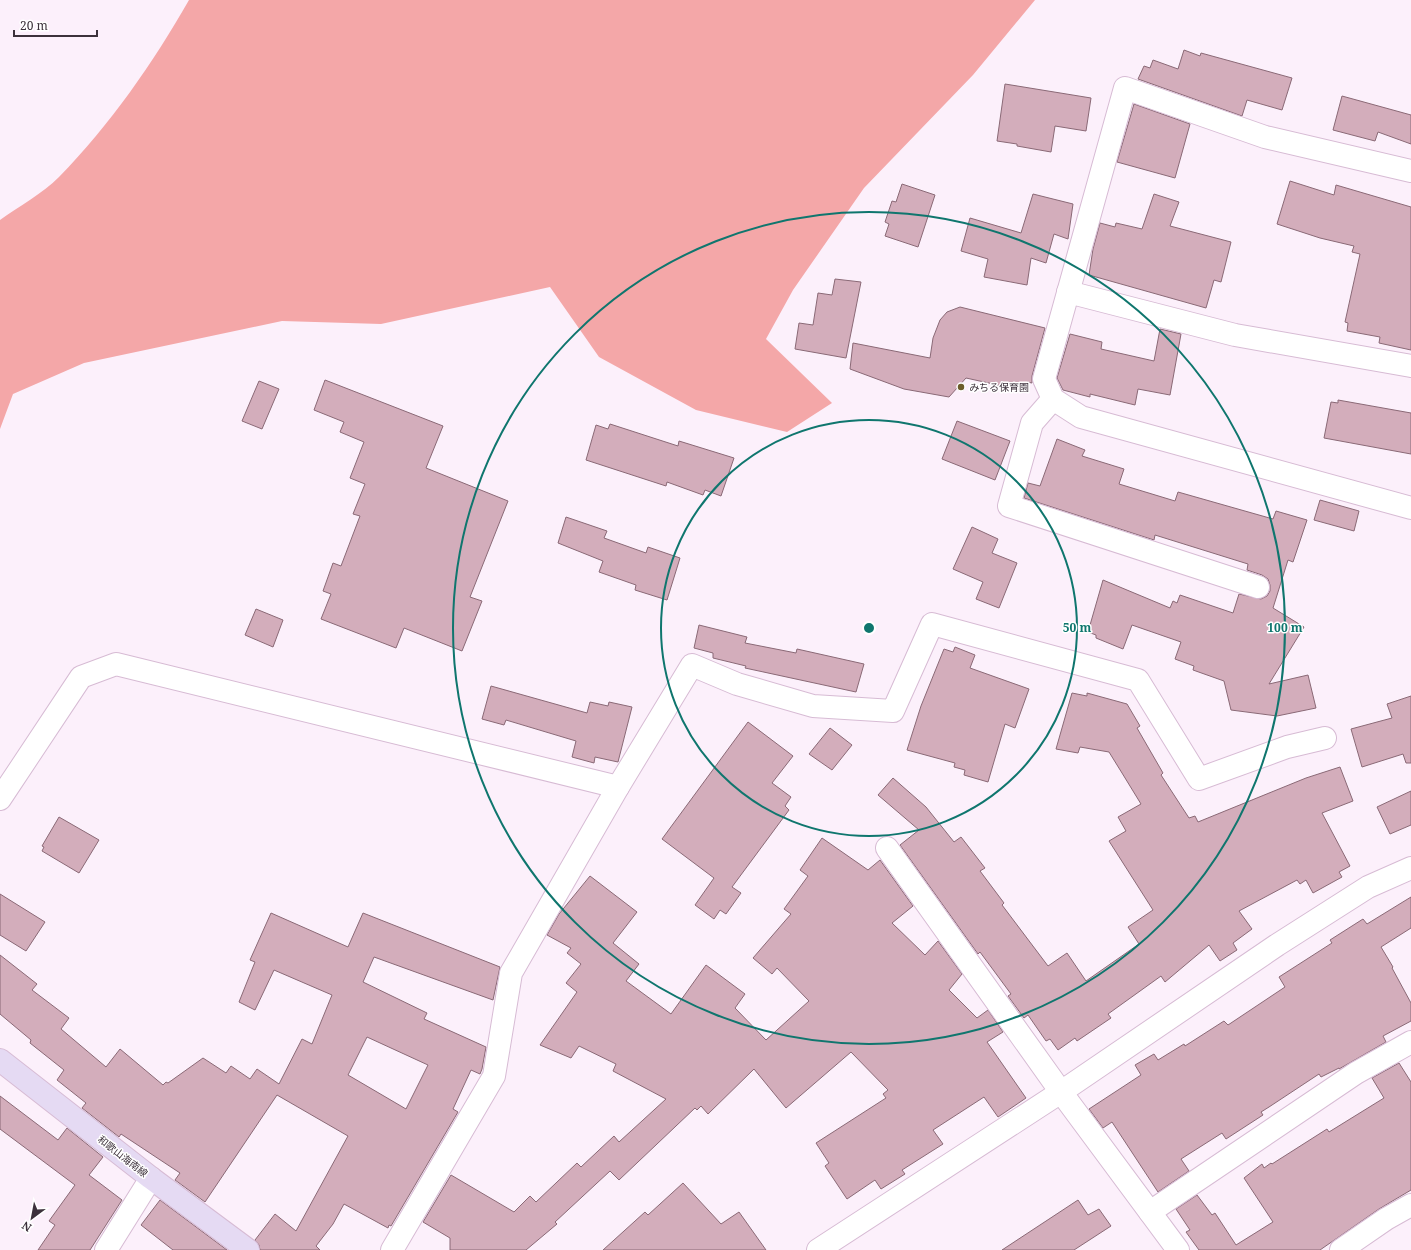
<svg xmlns="http://www.w3.org/2000/svg" width="1411" height="1250" viewBox="0 0 1411 1250" font-family="'Noto Serif','Noto Sans JP',serif">
<style>
.forest{fill:#f4a7a8}
.building{fill:#d3adbb;stroke:#8a6976;fill-rule:evenodd}
.lines{fill:none;stroke-linecap:round;stroke-linejoin:round}
.minor-casing{stroke:#d7bbd4;stroke-width:24}
.tertiary-casing{stroke:#d7bbd4;stroke-width:24}
.secondary-casing{stroke:#d7bbd4;stroke-width:24}
.minor{stroke:#fff;stroke-width:22}
.tertiary{stroke:#fff;stroke-width:22}
.secondary{stroke:#e5daf3;stroke-width:22}
.ring{fill:none;stroke:#0f766e;stroke-width:2}
.poi-dot{fill:#6c5c29;stroke:#fff;stroke-width:1.5}
.labels{text-anchor:middle;stroke-width:3;stroke-linejoin:round;paint-order:stroke}
.poi-label{font-size:10px;fill:#3c313b;stroke:#fff;text-anchor:start}
.street-label{font-size:10px;fill:#3c313b;stroke:#fff}
.centre{fill:#0f766e;stroke:#fff;stroke-width:2}
.ring-label{font-size:12px;text-anchor:middle;font-weight:bold;fill:#0f766e;stroke:#fff;stroke-width:3;stroke-linejoin:round;paint-order:stroke}
</style>
<rect width="100%" height="100%" fill="#fcf0fb"/>
<path class="forest" d="M 189,0 L 1035,0 L 973,75 L 864,188 L 793,290 L 766,339 L 832,403 L 787,432 L 696,410 L 599,357 L 550,287 L 381,324 L 282,321 L 84,363 L 13,394 L 0,429 L 0,220 C 18,207 43,193 59,177 C 110,125 153,63 189,0 Z"/>
<g class="building">
<path d="M 1184,50 L 1200,56 L 1201,53 L 1292,78 L 1282,110 L 1247,100 L 1242,116 L 1138,79 L 1144,66 L 1150,68 L 1153,60 L 1178,69 Z"/>
<path d="M 1005,84 L 1091,98 L 1086,131 L 1055,126 L 1051,152 L 1017,146 L 1017,144 L 997,141 Z"/>
<path d="M 1342,96 L 1411,115 L 1411,144 L 1378,132 L 1375,141 L 1333,130 Z"/>
<path d="M 1134,104 L 1190,124 L 1175,178 L 1117,162 Z"/>
<path d="M 1290,181 L 1334,195 L 1336,185 L 1411,207 L 1411,350 L 1379,343 L 1380,337 L 1347,331 L 1348,323 L 1345,322 L 1360,254 L 1352,252 L 1354,246 L 1320,238 L 1277,224 Z"/>
<path d="M 902,184 L 935,195 L 918,247 L 885,236 L 889,224 L 885,222 L 892,201 L 896,202 Z"/>
<path d="M 1033,194 L 1073,204 L 1068,239 L 1054,234 L 1046,263 L 1031,258 L 1027,285 L 984,277 L 988,259 L 961,251 L 970,218 L 1021,233 Z"/>
<path d="M 1154,194 L 1179,202 L 1170,226 L 1231,242 L 1221,282 L 1214,280 L 1206,308 L 1089,275 L 1093,249 L 1100,223 L 1115,227 L 1116,223 L 1142,229 Z"/>
<path d="M 835,279 L 861,282 L 846,358 L 795,349 L 799,323 L 813,325 L 818,293 L 832,295 Z"/>
<path d="M 960,307 L 1045,328 L 1032,376 L 1032,383 L 1027,382 L 1025,391 L 966,378 L 949,397 L 904,389 L 850,369 L 853,343 L 930,358 L 933,338 L 940,320 L 947,312 Z"/>
<path d="M 1160,329 L 1181,334 L 1170,395 L 1138,389 L 1135,405 L 1090,394 L 1090,397 L 1063,390 L 1057,378 L 1070,334 L 1102,342 L 1101,349 L 1154,361 Z"/>
<path d="M 325,380 L 443,426 L 426,468 L 508,501 L 470,597 L 482,601 L 462,651 L 404,628 L 396,648 L 321,619 L 331,594 L 323,591 L 333,563 L 341,566 L 360,516 L 353,514 L 365,484 L 350,478 L 364,442 L 340,432 L 344,422 L 314,410 Z"/>
<path d="M 259,381 L 279,389 L 262,429 L 242,421 Z"/>
<path d="M 1338,400 L 1411,413 L 1411,454 L 1324,438 L 1331,402 L 1338,403 Z"/>
<path d="M 957,421 L 1010,441 L 995,480 L 942,459 Z"/>
<path d="M 610,424 L 678,446 L 679,441 L 734,458 L 721,496 L 705,490 L 703,495 L 667,482 L 666,486 L 586,460 L 596,425 L 608,429 Z"/>
<path d="M 1057,439 L 1085,450 L 1082,456 L 1124,469 L 1119,484 L 1175,501 L 1178,492 L 1273,519 L 1276,511 L 1307,520 L 1293,562 L 1288,560 L 1273,608 L 1304,627 L 1269,684 L 1308,675 L 1316,708 L 1277,716 L 1231,710 L 1224,681 L 1193,670 L 1194,666 L 1175,659 L 1181,642 L 1132,625 L 1123,649 L 1096,638 L 1096,635 L 1088,632 L 1103,580 L 1170,608 L 1173,601 L 1177,603 L 1180,595 L 1233,613 L 1239,594 L 1261,599 L 1267,596 L 1270,591 L 1270,585 L 1268,579 L 1262,575 L 1247,570 L 1248,564 L 1155,535 L 1154,540 L 1024,498 L 1028,483 L 1040,486 Z"/>
<path d="M 1320,500 L 1359,511 L 1354,531 L 1314,520 Z"/>
<path d="M 566,517 L 607,531 L 604,538 L 646,553 L 648,547 L 680,558 L 667,600 L 635,590 L 636,585 L 599,572 L 603,561 L 558,543 Z"/>
<path d="M 972,527 L 998,539 L 992,553 L 1017,563 L 999,608 L 976,599 L 983,582 L 953,569 Z"/>
<path d="M 256,609 L 283,620 L 273,647 L 245,635 Z"/>
<path d="M 699,625 L 747,637 L 745,643 L 796,653 L 797,649 L 864,664 L 856,692 L 745,668 L 746,666 L 713,658 L 713,653 L 694,648 Z"/>
<path d="M 955,647 L 975,655 L 970,668 L 1029,689 L 1015,728 L 1005,724 L 988,782 L 964,775 L 965,770 L 954,767 L 955,763 L 907,750 L 921,706 L 944,649 L 953,652 Z"/>
<path d="M 491,686 L 587,713 L 590,702 L 608,706 L 609,702 L 632,707 L 618,762 L 595,757 L 594,763 L 572,757 L 576,741 L 506,720 L 504,725 L 482,719 Z"/>
<path d="M 1072,693 L 1087,696 L 1087,693 L 1127,704 L 1140,726 L 1137,728 L 1163,773 L 1161,775 L 1189,818 L 1195,816 L 1198,822 L 1306,778 L 1340,767 L 1353,801 L 1322,813 L 1350,866 L 1339,872 L 1342,877 L 1313,893 L 1306,880 L 1300,884 L 1297,880 L 1239,911 L 1252,929 L 1233,943 L 1237,950 L 1220,961 L 1209,945 L 1165,982 L 1161,976 L 1108,1014 L 1111,1018 L 1077,1041 L 1075,1038 L 1058,1050 L 1050,1039 L 1046,1041 L 1028,1015 L 1024,1018 L 1008,996 L 1011,994 L 980,952 L 978,954 L 900,845 L 919,830 L 878,795 L 893,778 L 926,807 L 954,842 L 961,837 L 985,868 L 980,871 L 1004,903 L 1002,905 L 1048,966 L 1067,953 L 1086,981 L 1139,944 L 1128,927 L 1153,910 L 1109,841 L 1126,831 L 1118,817 L 1141,804 L 1122,773 L 1109,752 L 1080,747 L 1078,753 L 1056,749 Z"/>
<path d="M 1411,696 L 1411,763 L 1406,763 L 1403,754 L 1362,767 L 1351,729 L 1392,718 L 1387,704 Z"/>
<path d="M 748,722 L 793,756 L 772,783 L 791,797 L 785,806 L 789,810 L 732,887 L 741,893 L 726,914 L 720,910 L 714,919 L 695,905 L 714,878 L 662,839 Z"/>
<path d="M 830,728 L 852,745 L 832,770 L 809,754 Z"/>
<path d="M 1411,791 L 1411,825 L 1390,834 L 1377,807 Z"/>
<path d="M 59,817 L 99,840 L 79,873 L 42,851 L 44,847 L 42,846 Z"/>
<path d="M 822,838 L 868,870 L 880,860 L 913,906 L 892,923 L 925,955 L 938,941 L 962,974 L 949,990 L 977,1018 L 988,1010 L 1003,1032 L 987,1042 L 1026,1098 L 998,1117 L 984,1097 L 933,1130 L 943,1144 L 902,1170 L 905,1174 L 881,1189 L 875,1180 L 847,1199 L 825,1166 L 829,1163 L 816,1143 L 886,1098 L 883,1094 L 888,1090 L 851,1052 L 786,1108 L 754,1069 L 708,1114 L 701,1106 L 697,1110 L 695,1108 L 619,1180 L 610,1171 L 555,1222 L 557,1224 L 526,1250 L 450,1250 L 450,1238 L 423,1222 L 451,1175 L 514,1212 L 530,1196 L 536,1202 L 577,1163 L 581,1167 L 614,1136 L 619,1142 L 666,1099 L 613,1071 L 616,1064 L 579,1046 L 571,1058 L 540,1045 L 577,992 L 566,983 L 581,964 L 567,953 L 571,948 L 547,935 L 559,914 L 590,876 L 637,912 L 613,943 L 639,964 L 626,981 L 671,1014 L 706,965 L 745,994 L 735,1008 L 766,1040 L 809,1001 L 777,968 L 772,974 L 753,958 L 791,914 L 784,909 L 808,876 L 800,870 Z"/>
<path d="M 0,894 L 45,922 L 26,951 L 0,935 Z"/>
<path d="M 1411,897 L 1411,928 L 1381,947 L 1393,967 L 1392,968 L 1411,1003 L 1411,1021 L 1383,1036 L 1386,1042 L 1339,1069 L 1339,1068 L 1321,1077 L 1319,1074 L 1269,1107 L 1261,1112 L 1263,1115 L 1226,1139 L 1222,1133 L 1181,1159 L 1189,1171 L 1158,1192 L 1112,1122 L 1103,1128 L 1089,1109 L 1141,1075 L 1135,1065 L 1154,1054 L 1158,1060 L 1184,1044 L 1185,1046 L 1224,1021 L 1228,1025 L 1285,987 L 1279,977 L 1332,943 L 1330,940 L 1363,919 L 1367,924 Z"/>
<path d="M 271,913 L 348,947 L 363,913 L 500,967 L 493,1000 L 374,957 L 363,982 L 427,1013 L 424,1019 L 486,1047 L 482,1069 L 480,1074 L 471,1070 L 453,1109 L 458,1112 L 391,1226 L 389,1225 L 388,1228 L 344,1204 L 333,1224 L 316,1246 L 320,1250 L 260,1250 L 259,1245 L 255,1240 L 275,1214 L 296,1231 L 348,1136 L 277,1095 L 205,1202 L 175,1180 L 180,1173 L 121,1134 L 119,1137 L 82,1108 L 86,1103 L 57,1080 L 64,1070 L 30,1043 L 31,1040 L 0,1014 L 0,955 L 37,984 L 32,990 L 69,1018 L 61,1029 L 106,1067 L 120,1049 L 163,1085 L 166,1082 L 168,1083 L 203,1058 L 226,1073 L 231,1066 L 250,1079 L 257,1069 L 279,1084 L 302,1039 L 312,1044 L 332,995 L 274,970 L 255,1010 L 239,1002 L 255,962 L 250,960 ZM 367,1037 L 428,1065 L 406,1109 L 348,1075 Z"/>
<path d="M 1399,1063 L 1411,1082 L 1411,1190 L 1379,1209 L 1320,1250 L 1199,1250 L 1186,1232 L 1190,1230 L 1176,1209 L 1197,1195 L 1212,1215 L 1215,1213 L 1236,1245 L 1273,1222 L 1244,1178 L 1262,1164 L 1264,1168 L 1271,1163 L 1272,1164 L 1327,1129 L 1329,1132 L 1384,1098 L 1372,1078 Z"/>
<path d="M 0,1096 L 58,1140 L 67,1128 L 103,1157 L 89,1175 L 122,1200 L 90,1250 L 38,1250 L 55,1225 L 49,1221 L 75,1185 L 0,1129 Z"/>
<path d="M 683,1183 L 721,1224 L 739,1212 L 766,1250 L 603,1250 L 645,1212 L 648,1215 Z"/>
<path d="M 160,1200 L 227,1250 L 173,1250 L 141,1225 Z"/>
<path d="M 1078,1200 L 1088,1215 L 1099,1209 L 1111,1226 L 1074,1250 L 1002,1250 Z"/>
</g>
<g class="lines">
<defs>
<g id="minor">
<path d="M 1411,171 L 1265,137 L 1125,88 L 1044,379 L 1053,399 L 1081,417 L 1411,508"/>
<path d="M 1068,292 L 1235,335 L 1411,366"/>
<path d="M 1053,399 L 1032,423 L 1009,506 L 1258,587"/>
<path d="M 0,799 L 81,677 L 116,664 L 618,787 L 692,665 L 737,684 L 813,706 L 893,711 L 932,624 L 1138,680 L 1199,779 L 1287,747 L 1325,738"/>
<path d="M 887,848 L 1061,1092 L 1178,1250"/>
<path d="M 1150,1212 L 1356,1073 L 1411,1042"/>
<path d="M 106,1250 L 151,1178"/>
<path d="M 392,1250 L 494,1076 L 511,973 L 618,787"/>
<path d="M 1341,1250 L 1386,1219 L 1411,1205"/>
</g>
<path id="tertiary" d="M 818,1250 L 1061,1092 L 1277,945 L 1368,887 L 1411,868"/>
<path id="secondary" d="M 0,1060 L 151,1178 L 248,1250"/>
</defs>
<use href="#minor" class="minor-casing"/>
<use href="#tertiary" class="tertiary-casing"/>
<use href="#secondary" class="secondary-casing"/>
<use href="#minor" class="minor"/>
<use href="#tertiary" class="tertiary"/>
<use href="#secondary" class="secondary"/>
</g>
<g class="ring">
<circle cx="869" cy="628" r="208"/>
<circle cx="869" cy="628" r="416"/>
</g>
<circle class="poi-dot" cx="961" cy="387" r="4"/>
<g class="labels">
<g class="poi-label">
<text x="969" y="391">みちる保育園</text>
</g>
<g class="street-label">
<text transform="translate(123 1156) rotate(38)" y="4">和歌山海南線</text>
</g>
</g>
<circle cx="869" cy="628" r="6" class="centre"/>
<g class="ring-label">
<text x="1077" y="632">50 m</text>
<text x="1285" y="632">100 m</text>
</g>
<g transform="translate(32 1218) rotate(212)" stroke="#ffffff" stroke-width="3" paint-order="stroke">
<path d="M0-3L7 15L0 10L-7 15Z" fill="#3c313b"/>
<text y="-6" font-size="11" font-weight="bold" text-anchor="middle" fill="#3c313b">N</text>
</g>
<path d="M14 30v6h83v-6" fill="none" stroke="#3c313b" stroke-width="2"/>
<text x="20" y="30" font-size="12" fill="#3c313b" stroke="#ffffff" stroke-width="3" paint-order="stroke">20 m</text>
</svg>
